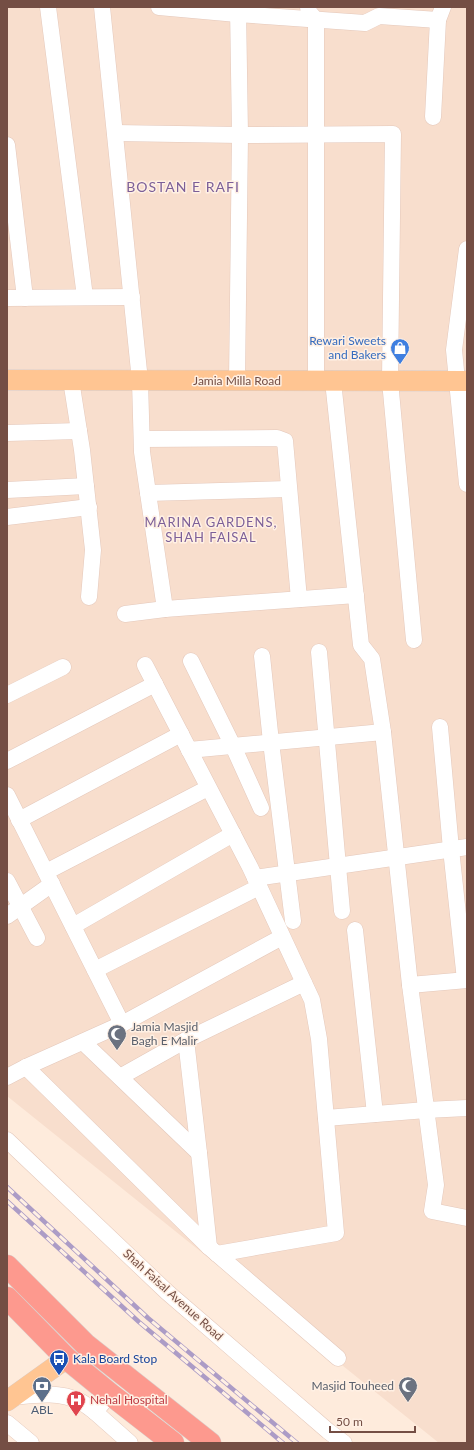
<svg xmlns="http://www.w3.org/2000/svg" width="474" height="1450" viewBox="0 0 474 1450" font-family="Lato,sans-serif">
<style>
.residential{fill:#f8decd}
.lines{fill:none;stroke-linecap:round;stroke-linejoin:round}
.minor-casing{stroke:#e4c8bb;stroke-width:17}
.major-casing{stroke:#d8cdcb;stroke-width:21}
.highway-casing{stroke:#d8cdcb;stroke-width:23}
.minor{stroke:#fff;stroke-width:16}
.major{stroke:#ffc592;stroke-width:20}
.highway{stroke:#fd998e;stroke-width:22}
.rail-casing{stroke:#ac9cc6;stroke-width:4.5}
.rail{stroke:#fff0e4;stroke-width:3;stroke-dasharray:9;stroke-linecap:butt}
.labels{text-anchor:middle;stroke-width:3;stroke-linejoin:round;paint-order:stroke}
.shop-label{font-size:12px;fill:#366cbe;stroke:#fff0e4;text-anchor:end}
.street-label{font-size:12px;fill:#744e44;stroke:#fff0e4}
.worship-label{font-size:12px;fill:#5b616d;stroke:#fff0e4;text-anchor:start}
.transit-label{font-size:12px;fill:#164399;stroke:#fff0e4;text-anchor:start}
.health-label{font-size:12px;fill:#be3a42;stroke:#fff0e4;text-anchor:start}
.service-label{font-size:12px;fill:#4e5e75;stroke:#fff0e4}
.neighbourhood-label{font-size:13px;letter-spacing:1px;fill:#7c5f98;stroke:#fff0e4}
.quarter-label{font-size:14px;letter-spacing:1px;fill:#7c5f98;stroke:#fff0e4}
</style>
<rect width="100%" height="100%" fill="#feebdc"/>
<path class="residential" d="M 7,7 L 467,7 L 467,1443 L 439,1443 L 7,1096 Z"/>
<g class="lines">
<defs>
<g id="minor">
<path d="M 48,7 L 85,297"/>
<path d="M 102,7 L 140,381 L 142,452 L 165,609 L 356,595"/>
<path d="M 159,7 L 237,14 L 365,23 L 379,16 L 438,20 L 443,7"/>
<path d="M 308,7 L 309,12 L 316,20 L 316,381"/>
<path d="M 433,117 L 438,20"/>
<path d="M 115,133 L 240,135 L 393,134 L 390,381 L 414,640"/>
<path d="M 7,145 L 25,298"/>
<path d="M 467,249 L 454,350 L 467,484"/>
<path d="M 7,298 L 132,297"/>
<path d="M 71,380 L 82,450 L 93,550 L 89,597"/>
<path d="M 237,381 L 240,135 L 238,7"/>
<path d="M 333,381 L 361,645 L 372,659 L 383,732 L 410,985 L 436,1185 L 432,1211 L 467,1218"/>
<path d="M 7,433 L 79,431"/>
<path d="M 142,439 L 277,438 L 285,441 L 299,599"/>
<path d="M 7,490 L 86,486"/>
<path d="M 148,493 L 288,489"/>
<path d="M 7,517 L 89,507"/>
<path d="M 125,614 L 165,609"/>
<path d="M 319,652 L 342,911"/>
<path d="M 262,656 L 271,742 L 293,921"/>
<path d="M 191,661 L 233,746 L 261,808"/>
<path d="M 145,665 L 250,867 L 312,1000 L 319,1039 L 336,1233 L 217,1254"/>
<path d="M 7,695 L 63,667"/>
<path d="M 440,727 L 451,849 L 465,980"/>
<path d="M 189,750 L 383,732"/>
<path d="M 7,761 L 155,684"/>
<path d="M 7,795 L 122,1024"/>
<path d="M 19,820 L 181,734"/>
<path d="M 46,872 L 208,788"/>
<path d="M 255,878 L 467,847"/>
<path d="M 7,881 L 37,938"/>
<path d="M 7,916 L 52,884"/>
<path d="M 73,926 L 233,834"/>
<path d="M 355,930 L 375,1114"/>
<path d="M 95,970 L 259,887"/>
<path d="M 410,985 L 467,980"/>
<path d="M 186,1040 L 199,1153 L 209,1247"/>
<path d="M 83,1042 L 199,1153"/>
<path d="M 26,1067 L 209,1247 L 338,1358"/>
<path d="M 7,1077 L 26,1067 L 122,1024 L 282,937"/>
<path d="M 120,1077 L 186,1040 L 304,983"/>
<path d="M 326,1118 L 426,1110 L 467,1108"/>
<path d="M 7,1140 L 167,1292 L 328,1431 L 344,1443"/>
<path d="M 110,1394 L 95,1412 L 130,1443"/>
<path d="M 12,1397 C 34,1395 58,1391 79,1401 C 84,1403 90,1408 95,1412"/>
<path d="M 7,1423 L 31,1443"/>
</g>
<g id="major">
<path d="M 7,380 L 467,381"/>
<path d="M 7,1401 L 67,1358"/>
</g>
<g id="highway">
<path d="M 7,1266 L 85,1344 L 210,1443"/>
<path d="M 7,1298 L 66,1358 L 110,1394 L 173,1443"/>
</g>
</defs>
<use href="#minor" class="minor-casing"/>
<use href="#major" class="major-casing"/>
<use href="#highway" class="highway-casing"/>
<use href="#minor" class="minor"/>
<use href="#major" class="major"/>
<use href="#highway" class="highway"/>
<defs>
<g id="rail">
<path d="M 7,1187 L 148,1318 L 297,1443"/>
<path d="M 7,1201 L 139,1322 L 283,1443"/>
</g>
</defs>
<use href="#rail" class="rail-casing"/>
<use href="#rail" class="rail"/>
</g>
<defs>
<symbol id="shop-pin" viewBox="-11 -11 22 30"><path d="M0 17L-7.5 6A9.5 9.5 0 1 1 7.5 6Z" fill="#3f7fe0" stroke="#fff0e4"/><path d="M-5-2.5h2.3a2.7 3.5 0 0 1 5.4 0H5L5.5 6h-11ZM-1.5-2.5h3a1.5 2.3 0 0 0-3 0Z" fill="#fff"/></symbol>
<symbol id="mosque-pin" viewBox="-11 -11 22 30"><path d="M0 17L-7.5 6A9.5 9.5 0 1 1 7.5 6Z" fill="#6b7280" stroke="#fff0e4"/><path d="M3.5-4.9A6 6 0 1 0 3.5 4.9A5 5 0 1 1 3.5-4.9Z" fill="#fff"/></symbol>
<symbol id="bus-pin" viewBox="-11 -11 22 30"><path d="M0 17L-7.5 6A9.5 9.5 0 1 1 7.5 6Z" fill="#1a4fb4" stroke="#fff0e4"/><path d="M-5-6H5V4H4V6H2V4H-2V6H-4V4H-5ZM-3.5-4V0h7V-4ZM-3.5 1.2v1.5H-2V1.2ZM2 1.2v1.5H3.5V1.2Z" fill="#fff"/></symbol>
<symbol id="bank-pin" viewBox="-11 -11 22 30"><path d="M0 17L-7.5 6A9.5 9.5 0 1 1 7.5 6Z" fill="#5c6f8a" stroke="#fff0e4"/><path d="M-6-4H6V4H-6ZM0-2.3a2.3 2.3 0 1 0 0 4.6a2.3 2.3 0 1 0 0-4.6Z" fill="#fff"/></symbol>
<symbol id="hospital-pin" viewBox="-11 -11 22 30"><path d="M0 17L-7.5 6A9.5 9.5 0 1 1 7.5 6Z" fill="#e0444e" stroke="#fff0e4"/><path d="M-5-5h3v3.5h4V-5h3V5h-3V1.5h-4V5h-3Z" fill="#fff"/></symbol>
</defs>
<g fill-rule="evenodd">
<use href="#shop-pin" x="389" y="337" width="22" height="30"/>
<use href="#mosque-pin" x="106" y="1023" width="22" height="30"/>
<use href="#bus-pin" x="48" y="1348" width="22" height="30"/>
<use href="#bank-pin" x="31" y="1375" width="22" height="30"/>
<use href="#mosque-pin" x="397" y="1375" width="22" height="30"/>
<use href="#hospital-pin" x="65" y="1389" width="22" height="30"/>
</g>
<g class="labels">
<g class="shop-label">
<text x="386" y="345">Rewari Sweets<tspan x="386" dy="14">and Bakers</tspan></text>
</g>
<g class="street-label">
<text x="237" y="385">Jamia Milla Road</text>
<text transform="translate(173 1295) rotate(42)" y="4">Shah Faisal Avenue Road</text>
</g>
<g class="worship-label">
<text x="131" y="1031">Jamia Masjid<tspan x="131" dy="14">Bagh E Malir</tspan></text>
<text x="394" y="1390" text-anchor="end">Masjid Touheed</text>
</g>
<g class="transit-label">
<text x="73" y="1363">Kala Board Stop</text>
</g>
<g class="health-label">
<text x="90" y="1404">Nehal Hospital</text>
</g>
<g class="service-label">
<text x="42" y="1414">ABL</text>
</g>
<g class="neighbourhood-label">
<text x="211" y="527">MARINA GARDENS,<tspan x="211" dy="15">SHAH FAISAL</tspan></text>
</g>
<g class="quarter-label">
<text x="183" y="192">BOSTAN E RAFI</text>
</g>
</g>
<rect width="474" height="1450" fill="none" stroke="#744e44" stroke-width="16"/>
<path d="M330 1426v6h85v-6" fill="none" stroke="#744e44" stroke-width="2"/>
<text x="336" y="1426" font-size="12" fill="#744e44" stroke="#fff0e4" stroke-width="3" paint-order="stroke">50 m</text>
</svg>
